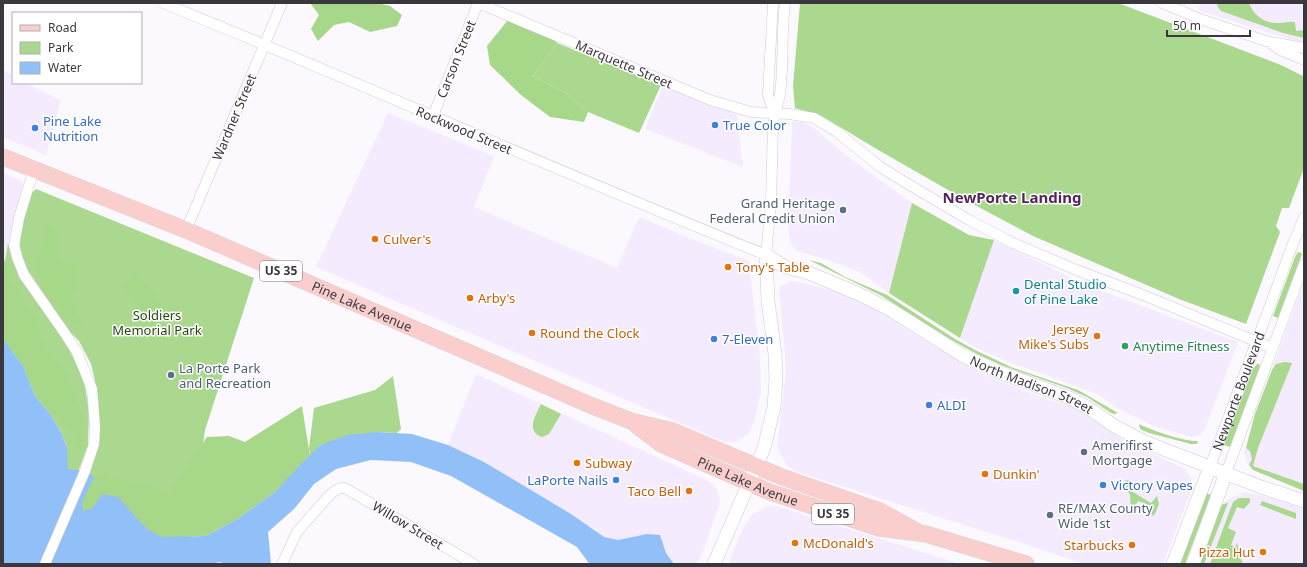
<svg xmlns="http://www.w3.org/2000/svg" width="1307" height="567" viewBox="0 0 1307 567" font-family="'Noto Sans',sans-serif">
<style>
.built{fill:#f4ebfe}
.green{fill:#aad88f}
.forest{fill:#a7d889}
.water{fill:#91bff7}
.lines{fill:none;stroke-linecap:round;stroke-linejoin:round}
.minor-casing{stroke:#d0c8d8;stroke-width:11}
.tertiary-casing{stroke:#d0c8d8;stroke-width:14}
.primary-casing{stroke:#d8d7d8;stroke-width:17}
.minor{stroke:#fff;stroke-width:10}
.tertiary{stroke:#fff;stroke-width:13}
.primary{stroke:#facecc;stroke-width:16}
.shop-dot{fill:#3f7fe0;stroke:#fff;stroke-width:1.5}
.service-dot{fill:#5c6f8a;stroke:#fff;stroke-width:1.5}
.food-dot{fill:#e8710a;stroke:#fff;stroke-width:1.5}
.culture-dot{fill:#0f9aa8;stroke:#fff;stroke-width:1.5}
.leisure-dot{fill:#2e9e5b;stroke:#fff;stroke-width:1.5}
.labels{text-anchor:middle;stroke-width:3;stroke-linejoin:round;paint-order:stroke}
.shield{fill:#fff;stroke:#757377;stroke-width:1}
.shield-label{font-size:12px;font-weight:bold;fill:#3a373d}
.street-label{font-size:13px;fill:#3a373d;stroke:#fff}
.shop-label{font-size:13px;fill:#366cbe;stroke:#fff;text-anchor:start}
.service-label{font-size:13px;fill:#4e5e75;stroke:#fff;text-anchor:start}
.food-label{font-size:13px;fill:#c56008;stroke:#fff;text-anchor:start}
.culture-label{font-size:13px;fill:#0d838f;stroke:#fff;text-anchor:start}
.park-label{font-size:13px;fill:#284711;stroke:#fff}
.leisure-label{font-size:13px;fill:#27864d;stroke:#fff;text-anchor:start}
.quarter-label{font-size:15px;font-weight:bold;fill:#50265b;stroke:#fff}
</style>
<rect width="100%" height="100%" fill="#fbf9fd"/>
<g class="built">
<path d="M 1201,3 L 1304,3 L 1304,44 L 1198,10 Z"/>
<path d="M 3,70 L 13,76 L 13,83 L 26,83 L 61,100 L 46,155 L 3,137 Z"/>
<path d="M 664,83 L 737,115 L 743,167 L 645,129 Z"/>
<path d="M 388,113 L 494,156 L 474,207 L 617,268 L 639,217 L 707,245 L 749,261 L 760,357 L 761,392 L 755,419 L 749,433 L 737,442 L 724,442 L 316,267 Z"/>
<path d="M 792,122 L 803,122 L 813,127 L 847,156 L 912,203 L 889,293 L 860,272 L 819,257 L 797,251 L 791,245 L 788,226 Z"/>
<path d="M 3,173 L 21,181 L 23,185 L 8,243 L 3,273 Z"/>
<path d="M 994,240 L 1086,285 L 1238,342 L 1205,429 L 1200,435 L 1192,437 L 1156,427 L 1117,408 L 1099,395 L 1046,375 L 1011,363 L 974,347 L 960,338 Z"/>
<path d="M 792,281 L 799,282 L 838,292 L 874,308 L 930,344 L 985,375 L 1046,399 L 1075,408 L 1126,442 L 1186,469 L 1191,479 L 1192,489 L 1163,564 L 1084,564 L 1012,540 L 800,473 L 792,469 L 786,464 L 777,447 L 786,371 L 784,341 L 779,292 L 781,286 Z"/>
<path d="M 1304,282 L 1304,491 L 1253,470 L 1246,461 L 1244,453 L 1255,414 Z"/>
<path d="M 476,374 L 709,481 L 717,489 L 720,502 L 705,546 L 697,564 L 674,564 L 666,553 L 660,535 L 647,534 L 618,540 L 604,537 L 571,514 L 484,462 L 448,445 Z"/>
<path d="M 1245,492 L 1278,500 L 1304,509 L 1304,564 L 1199,564 L 1219,509 L 1227,500 Z"/>
<path d="M 769,506 L 780,507 L 960,564 L 728,564 L 743,528 L 753,514 Z"/>
</g>
<g class="green">
<path d="M 800,3 L 1118,3 L 1281,65 L 1303,76 L 1304,168 L 1289,208 L 1282,208 L 1276,226 L 1280,232 L 1246,324 L 1179,299 L 1033,236 L 969,202 L 880,151 L 820,115 L 795,108 L 793,86 Z"/>
<path d="M 1218,3 L 1249,3 C 1254,16 1265,24 1279,23 C 1284,23 1289,21 1295,22 L 1296,31 L 1304,30 L 1304,38 L 1283,33 L 1221,11 L 1217,6 Z"/>
<path d="M 557,43 L 661,85 L 639,133 L 588,112 L 564,92 L 533,76 Z"/>
<path d="M 36,189 L 254,278 L 205,430 L 186,564 L 77,512 L 92,466 L 100,436 L 98,398 L 94,376 L 91,364 L 79,341 L 69,331 L 25,266 L 20,246 L 21,228 L 32,193 Z"/>
<path d="M 912,203 L 969,235 L 994,240 L 960,338 L 889,293 Z"/>
<path d="M 8,243 L 13,262 L 23,282 L 67,345 L 84,380 L 89,412 L 88,445 L 64,511 L 67,448 L 62,434 L 23,366 L 3,339 L 3,273 Z"/>
<path d="M 1298,252 L 1301,253 L 1302,254 L 1278,318 L 1273,316 L 1295,257 Z"/>
<path d="M 809,260 L 821,263 L 845,277 L 887,295 L 955,339 L 975,350 L 1011,367 L 1078,390 L 1118,413 L 1114,414 L 1111,413 L 1087,397 L 1067,388 L 1001,365 L 977,354 L 948,338 L 882,296 Z"/>
<path d="M 1285,362 L 1292,363 L 1258,448 L 1253,466 L 1304,484 L 1304,491 L 1253,470 L 1249,465 L 1252,459 L 1250,451 L 1246,448 L 1255,414 L 1272,370 L 1276,364 Z"/>
<path d="M 1258,363 L 1260,366 L 1230,447 L 1224,445 L 1253,369 Z"/>
<path d="M 393,376 L 401,429 L 397,433 L 378,432 L 320,445 L 310,456 L 309,448 L 314,408 L 375,390 Z"/>
<path d="M 541,404 L 561,414 L 549,434 L 542,437 C 525,431 536,415 541,404 Z"/>
<path d="M 1139,424 C 1151,430 1185,442 1198,441 L 1197,444 L 1191,444 L 1149,433 L 1140,429 Z"/>
<path d="M 1126,480 L 1132,481 L 1128,489 L 1151,503 L 1157,496 L 1159,504 L 1155,514 L 1153,516 L 1151,514 L 1154,507 L 1138,501 L 1134,509 L 1131,510 L 1130,495 L 1124,483 Z"/>
<path d="M 1206,493 L 1211,495 L 1185,564 L 1179,564 Z"/>
<path d="M 1239,498 L 1250,498 L 1250,502 L 1244,509 L 1237,507 L 1228,528 L 1236,532 L 1231,545 L 1235,547 L 1237,543 L 1241,559 L 1243,564 L 1210,564 L 1233,502 Z"/>
<path d="M 1262,501 L 1296,513 L 1296,519 L 1260,505 Z"/>
<path d="M 1228,503 L 1204,564 L 1199,564 L 1219,509 L 1223,504 Z"/>
</g>
<g class="forest">
<path d="M 310,3 L 377,3 L 390,6 L 402,15 L 397,26 L 370,32 L 349,22 L 334,25 L 318,41 L 311,29 L 319,15 Z"/>
<path d="M 508,20 L 554,39 L 557,43 L 533,76 L 564,92 L 588,112 L 584,122 L 550,117 L 521,95 L 490,65 L 487,46 Z"/>
<path d="M 46,222 L 52,224 L 57,233 L 57,257 L 63,264 L 79,265 L 79,283 L 71,297 L 82,325 L 73,328 L 41,289 L 33,256 L 40,254 Z"/>
<path d="M 3,257 L 14,285 L 37,319 L 41,339 L 65,371 L 83,416 L 82,450 L 77,449 L 77,434 L 51,415 L 35,396 L 23,366 L 3,339 Z"/>
<path d="M 134,275 L 153,289 L 167,319 L 166,342 L 139,327 L 140,306 L 121,286 Z"/>
<path d="M 302,406 L 310,456 L 275,492 L 236,520 L 206,536 L 162,537 L 146,528 L 118,497 L 102,494 L 93,508 L 82,511 L 82,503 L 94,477 L 106,472 L 115,478 L 151,486 L 170,492 L 207,437 L 229,436 L 245,442 Z"/>
</g>
<path class="water" d="M 3,339 L 23,366 L 35,396 L 51,415 L 62,434 L 67,448 L 68,469 L 85,471 L 94,477 L 82,503 L 83,511 L 93,508 L 102,494 L 118,497 L 146,528 L 161,537 L 206,536 L 236,520 L 275,492 L 298,467 L 320,445 L 348,435 L 378,432 L 412,434 L 448,445 L 484,462 L 571,514 L 604,537 L 618,540 L 647,534 L 660,535 L 666,553 L 674,564 L 591,564 L 588,562 L 577,547 L 451,476 L 411,462 L 371,460 L 336,469 L 314,484 L 294,509 L 268,532 L 271,564 L 225,564 L 220,562 L 209,564 L 3,564 Z"/>
<g class="lines">
<defs>
<g id="minor">
<path d="M 163,3 C 365,85 564,174 766,255 L 771,203 L 773,125 C 774,113 778,105 780,94 C 784,65 781,33 785,3"/>
<path d="M 478,3 L 710,100 L 751,112 L 789,114 L 814,118 L 837,132 L 879,166 L 903,181 L 969,220 L 1013,243 L 1074,269 L 1143,295 L 1272,348"/>
<path d="M 773,3 L 768,95 L 774,113"/>
<path d="M 1162,3 L 1203,20 L 1266,41 L 1304,48"/>
<path d="M 1273,45 L 1280,50 L 1304,60"/>
<path d="M 433,116 L 478,3"/>
<path d="M 34,169 L 19,218 L 14,245 L 17,257 L 24,275 L 64,332 L 77,352 L 92,389 L 95,427 L 94,444 L 85,471 L 45,564"/>
<path d="M 186,230 L 282,3"/>
<path id="s1" d="M 1210,467 L 1292,246 L 1304,217"/>
<path d="M 1226,473 L 1304,264"/>
<path d="M 282,564 L 297,532 L 325,500 L 333,492 L 340,488 L 345,488 L 474,564"/>
</g>
<g id="tertiary">
<path id="s2" d="M 766,255 L 785,267 L 809,273 L 859,294 L 891,310 L 962,355 L 996,371 L 1070,398 L 1087,407 L 1116,427 L 1145,442 L 1261,487 L 1304,501"/>
<path d="M 714,564 L 764,448 L 774,407 L 776,379 L 775,354 L 768,301 L 766,255"/>
<path d="M 1173,564 L 1210,467"/>
<path d="M 1193,564 L 1226,473"/>
</g>
<g id="primary">
<path id="s3" d="M 3,157 L 186,230 L 590,405 L 631,421 L 673,431 L 782,477 L 880,511 L 920,533"/>
<path id="s4" d="M 636,425 L 661,444 L 770,492 L 878,528 L 926,534 L 1026,564"/>
</g>
</defs>
<use href="#minor" class="minor-casing"/>
<use href="#tertiary" class="tertiary-casing"/>
<use href="#primary" class="primary-casing"/>
<use href="#minor" class="minor"/>
<use href="#tertiary" class="tertiary"/>
<use href="#primary" class="primary"/>
</g>
<g class="shop-dot">
<circle cx="715" cy="125" r="4"/>
<circle cx="35" cy="128" r="4"/>
<circle cx="714" cy="339" r="4"/>
<circle cx="929" cy="405" r="4"/>
<circle cx="616" cy="480" r="4"/>
<circle cx="1103" cy="485" r="4"/>
</g>
<g class="service-dot">
<circle cx="843" cy="210" r="4"/>
<circle cx="171" cy="375" r="4"/>
<circle cx="1084" cy="452" r="4"/>
<circle cx="1050" cy="515" r="4"/>
</g>
<g class="food-dot">
<circle cx="375" cy="239" r="4"/>
<circle cx="728" cy="267" r="4"/>
<circle cx="470" cy="298" r="4"/>
<circle cx="532" cy="333" r="4"/>
<circle cx="1097" cy="336" r="4"/>
<circle cx="577" cy="463" r="4"/>
<circle cx="985" cy="474" r="4"/>
<circle cx="689" cy="491" r="4"/>
<circle cx="795" cy="543" r="4"/>
<circle cx="1132" cy="545" r="4"/>
<circle cx="1263" cy="552" r="4"/>
</g>
<circle class="culture-dot" cx="1016" cy="291" r="4"/>
<circle class="leisure-dot" cx="1125" cy="346" r="4"/>
<g class="labels">
<g class="shield">
<rect x="260" y="261" width="42" height="20" rx="3"/>
<rect x="812" y="504" width="42" height="20" rx="3"/>
</g>
<g class="shield-label">
<text x="281" y="275">US 35</text>
<text x="833" y="518">US 35</text>
</g>
<g class="street-label">
<text transform="translate(456 59) rotate(-68)" y="5">Carson Street</text>
<text transform="translate(624 64) rotate(23)" y="5">Marquette Street</text>
<text transform="translate(234 117) rotate(-67)" y="5">Wardner Street</text>
<text transform="translate(464 130) rotate(23)" y="5">Rockwood Street</text>
<text dy="5" stroke="none"><textPath href="#s3" startOffset="389">Pine Lake Avenue</textPath></text>
<text dy="5" stroke="none"><textPath href="#s2" startOffset="297">North Madison Street</textPath></text>
<text dy="5" stroke="none"><textPath href="#s1" startOffset="81">Newporte Boulevard</textPath></text>
<text dy="5" stroke="none"><textPath href="#s4" startOffset="126">Pine Lake Avenue</textPath></text>
<text transform="translate(408 525) rotate(31)" y="5">Willow Street</text>
</g>
<g class="shop-label">
<text x="43" y="126">Pine Lake<tspan x="43" dy="15">Nutrition</tspan></text>
<text x="723" y="130">True Color</text>
<text x="722" y="344">7-Eleven</text>
<text x="937" y="410">ALDI</text>
<text x="608" y="485" text-anchor="end">LaPorte Nails</text>
<text x="1111" y="490">Victory Vapes</text>
</g>
<g class="service-label">
<text x="835" y="208" text-anchor="end">Grand Heritage<tspan x="835" dy="15">Federal Credit Union</tspan></text>
<text x="179" y="373">La Porte Park<tspan x="179" dy="15">and Recreation</tspan></text>
<text x="1092" y="450">Amerifirst<tspan x="1092" dy="15">Mortgage</tspan></text>
<text x="1058" y="513">RE/MAX County<tspan x="1058" dy="15">Wide 1st</tspan></text>
</g>
<g class="food-label">
<text x="383" y="244">Culver's</text>
<text x="736" y="272">Tony's Table</text>
<text x="478" y="303">Arby's</text>
<text x="1089" y="334" text-anchor="end">Jersey<tspan x="1089" dy="15">Mike's Subs</tspan></text>
<text x="540" y="338">Round the Clock</text>
<text x="585" y="468">Subway</text>
<text x="993" y="479">Dunkin'</text>
<text x="681" y="496" text-anchor="end">Taco Bell</text>
<text x="803" y="548">McDonald's</text>
<text x="1124" y="550" text-anchor="end">Starbucks</text>
<text x="1255" y="557" text-anchor="end">Pizza Hut</text>
</g>
<g class="culture-label">
<text x="1024" y="289">Dental Studio<tspan x="1024" dy="15">of Pine Lake</tspan></text>
</g>
<g class="park-label">
<text x="157" y="320">Soldiers<tspan x="157" dy="15">Memorial Park</tspan></text>
</g>
<g class="leisure-label">
<text x="1133" y="351">Anytime Fitness</text>
</g>
<g class="quarter-label">
<text x="1012" y="203">NewPorte Landing</text>
</g>
</g>
<rect width="1307" height="567" fill="none" stroke="#3a373d" stroke-width="8"/>
<rect x="12" y="12" width="130" height="72" fill="#ffffff" stroke="#b0afb1"/>
<rect x="20" y="25" width="20" height="6" fill="#facecc" stroke="#b0afb1"/>
<text x="48" y="32" font-size="12" fill="#3a373d">Road</text>
<rect x="20" y="42" width="20" height="12" fill="#aad88f" stroke="#b0afb1"/>
<text x="48" y="52" font-size="12" fill="#3a373d">Park</text>
<rect x="20" y="62" width="20" height="12" fill="#91bff7" stroke="#b0afb1"/>
<text x="48" y="72" font-size="12" fill="#3a373d">Water</text>
<path d="M1167 30v6h83v-6" fill="none" stroke="#3a373d" stroke-width="2"/>
<text x="1173" y="30" font-size="12" fill="#3a373d" stroke="#ffffff" stroke-width="3" paint-order="stroke">50 m</text>
</svg>
